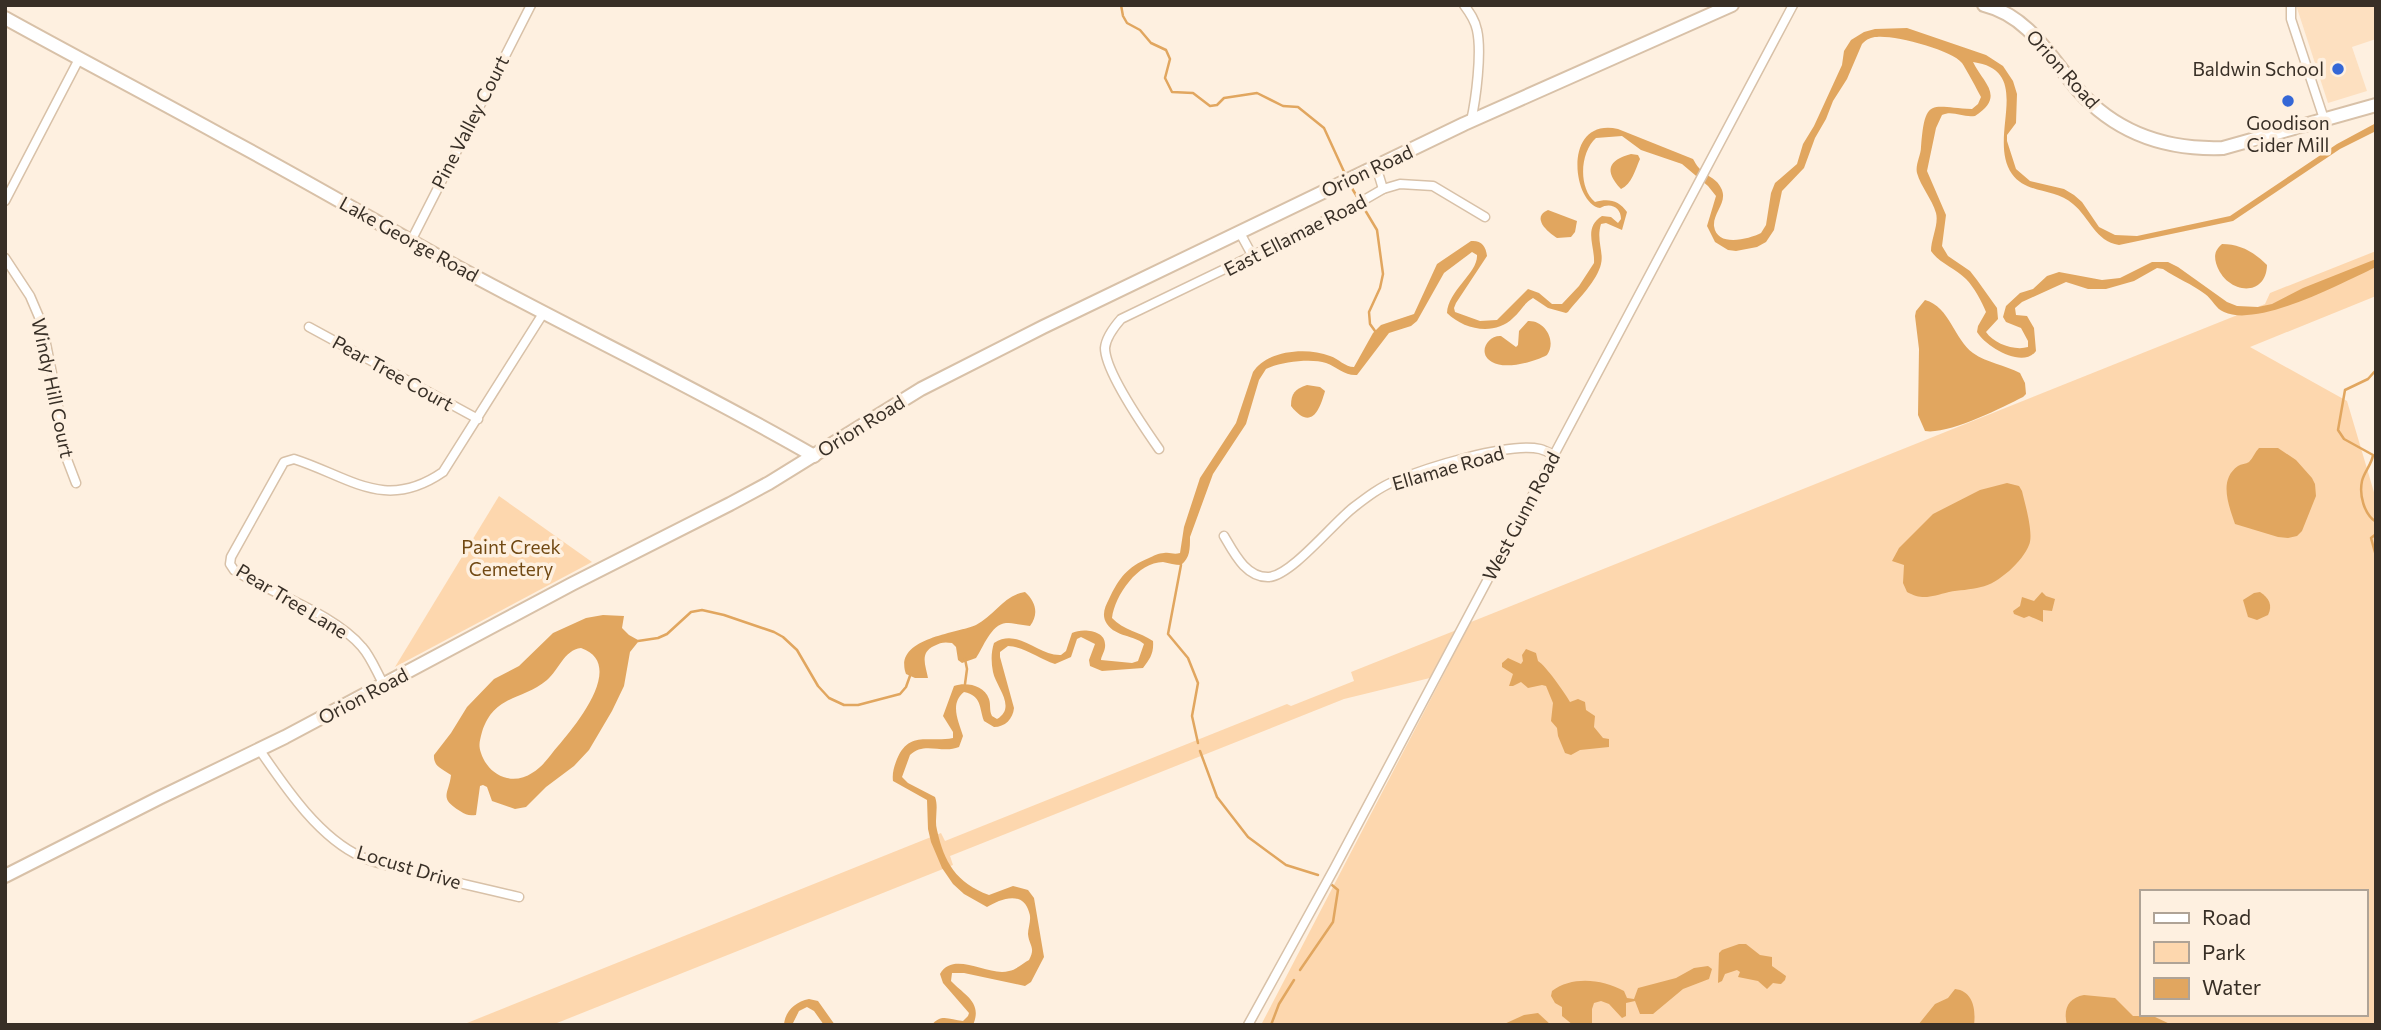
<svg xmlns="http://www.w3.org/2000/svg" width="2381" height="1030" viewBox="0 0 2381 1030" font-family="Commissioner,sans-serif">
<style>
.built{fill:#fde0c0}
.green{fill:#fdd7ae;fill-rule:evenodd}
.water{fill:#e1a65f;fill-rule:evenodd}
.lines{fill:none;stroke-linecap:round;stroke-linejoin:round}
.stream{stroke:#e1a65f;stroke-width:2.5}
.street-casing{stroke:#d8c1a8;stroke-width:11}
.secondary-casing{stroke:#d8c1a8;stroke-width:16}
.street{stroke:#fff;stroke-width:8}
.secondary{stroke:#fff;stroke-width:12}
.poi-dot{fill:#3567d6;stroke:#fef0e0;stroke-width:2.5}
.labels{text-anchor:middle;stroke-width:7;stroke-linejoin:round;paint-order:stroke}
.street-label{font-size:19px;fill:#382f26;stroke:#fef0e0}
.poi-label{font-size:19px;fill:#382f26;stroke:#fef0e0;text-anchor:end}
.park-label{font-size:19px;fill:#714913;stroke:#fef0e0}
</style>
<rect width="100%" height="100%" fill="#fef0e0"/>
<path class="built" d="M 2296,5 L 2376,5 L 2376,39 L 2352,47 L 2367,91 L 2328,103 Z"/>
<g class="green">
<path d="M 2376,251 L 2376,296 L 2250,347 L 2347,401 L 2376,499 L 2376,1025 L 1261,1025 L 1448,666 L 1437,670 L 1434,677 L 1344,699 L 950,856 L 953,865 L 552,1025 L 462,1025 L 941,833 L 945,841 L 1287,704 L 1291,706 L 1354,681 L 1351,672 L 1459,629 L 1461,626 L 2265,304 L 2270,293 ZM 2141,892 L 2365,892 L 2365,1014 L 2141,1014 Z"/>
<path d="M 499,496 L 592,562 L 395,667 Z"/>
</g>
<g class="water">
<path d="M 1907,28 L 1986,55 L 2003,66 L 2013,81 L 2017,94 L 2016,123 L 2007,135 L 2007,141 L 2016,169 L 2030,181 L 2064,189 L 2074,195 L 2082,202 L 2099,227 L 2115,235 L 2137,236 L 2230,216 L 2337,144 L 2376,123 L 2376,131 L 2340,149 L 2233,221 L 2119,245 C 2095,241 2090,218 2073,204 C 2055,188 2026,194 2012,174 C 1986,137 2036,71 1973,62 C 1983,83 2006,96 1975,116 C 1963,118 1953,110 1942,115 L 1936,128 L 1927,171 L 1946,215 L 1942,246 L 1948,256 L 1970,271 L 1977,280 L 1997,308 L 1998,319 L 1986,332 C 1994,344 2015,351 2028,347 L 2028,341 L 2021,328 L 2006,322 L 2003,317 L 2006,306 L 2020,293 L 2033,289 L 2047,276 L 2059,272 L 2102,280 L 2120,278 L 2152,262 L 2168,262 L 2178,267 L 2227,302 L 2237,306 L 2258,307 L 2272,304 L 2303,288 L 2376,259 L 2376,267 C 2342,283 2258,328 2224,312 C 2216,309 2212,299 2205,294 C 2192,284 2176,278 2163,269 L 2157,268 L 2134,281 L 2106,289 L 2088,289 L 2066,282 L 2022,302 L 2015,308 L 2016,315 L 2027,316 L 2034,328 L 2036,351 C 2023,369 1986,347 1977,332 L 1978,326 L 1986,312 C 1982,302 1974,287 1966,279 C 1955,268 1939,263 1931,251 C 1931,239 1939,224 1936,213 C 1932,199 1921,187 1917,173 C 1915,165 1921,155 1921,147 C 1925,96 1931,107 1972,109 L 1978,104 L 1981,97 C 1977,89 1966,69 1962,63 C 1952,50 1894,35 1877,37 C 1871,37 1867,39 1862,44 L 1847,79 L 1833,101 L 1826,119 L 1815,138 L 1804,168 L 1782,191 L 1774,230 L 1766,242 L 1757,247 L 1736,251 L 1728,250 L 1715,242 L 1707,226 L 1716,196 L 1708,186 L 1682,164 L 1641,150 L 1622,136 L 1596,138 C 1580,152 1578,188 1595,202 C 1608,198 1619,200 1627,212 L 1622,230 L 1606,223 L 1601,224 C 1596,240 1604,252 1601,264 C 1597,281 1579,298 1568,312 L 1566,313 L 1548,308 L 1533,298 C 1524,303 1521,311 1513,318 C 1495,336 1464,330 1447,313 C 1448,290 1478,273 1477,255 L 1472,252 L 1444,273 L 1417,321 L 1411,326 L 1389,333 L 1357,375 C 1345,376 1337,367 1326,363 C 1311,358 1280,362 1266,369 L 1259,380 L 1246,424 L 1213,474 L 1190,537 C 1190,549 1190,558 1181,565 C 1175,565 1169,563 1163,562 C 1138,562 1115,595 1112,618 C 1123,630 1140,632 1153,641 C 1154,653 1150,659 1143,668 L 1102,671 L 1090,666 L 1089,660 L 1095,644 L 1081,637 L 1077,639 L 1071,657 L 1055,664 C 1039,659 1025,647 1008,646 L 1000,652 L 1000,657 L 1014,708 C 1013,719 1005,727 994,727 L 984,721 C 979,707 982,696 964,692 C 949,704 959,722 963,736 L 959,747 C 942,754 924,741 910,755 L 902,777 L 908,783 L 935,797 C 939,808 934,819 937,830 C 944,862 956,883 989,895 L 1013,886 L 1028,890 L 1034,898 L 1044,957 L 1031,982 L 1025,986 L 964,973 L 952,973 L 951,981 C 964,995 983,1002 973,1025 L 932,1025 C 941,1013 950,1020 963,1021 L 968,1016 L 969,1013 L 943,983 L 940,974 C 954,950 988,977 1009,971 C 1016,970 1023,963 1029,960 C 1036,947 1029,946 1028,934 C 1028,927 1032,919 1029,912 C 1023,890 1000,899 987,907 L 964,894 L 953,884 L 942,868 L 931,842 L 928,829 L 927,800 L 893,781 C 892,773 894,767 897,759 C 909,730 929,743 953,738 L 953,732 L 943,716 L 954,686 C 966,682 984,685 989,699 C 991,705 989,710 992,716 L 997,719 C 1017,707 996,687 993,672 C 991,662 991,652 994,643 C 1018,627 1037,656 1061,655 L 1066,651 L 1072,633 C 1082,628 1105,630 1105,644 C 1106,650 1101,656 1101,660 L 1132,663 L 1138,661 L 1144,644 C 1134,635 1116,637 1107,624 C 1101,615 1105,607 1109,599 C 1119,578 1127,567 1149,558 C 1153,556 1159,553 1164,553 C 1171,552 1173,555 1180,553 L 1184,527 L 1200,478 L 1236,423 L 1253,372 C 1267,350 1307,347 1330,356 C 1339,359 1345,367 1354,367 L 1373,333 L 1381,325 L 1414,314 L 1437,264 L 1471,241 C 1481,240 1486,246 1487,256 L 1456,303 L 1454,308 L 1455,312 L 1480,321 L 1497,320 L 1528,289 L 1539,293 L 1552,304 L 1562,304 L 1579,286 L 1594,263 C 1595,245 1583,228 1602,216 L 1611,217 L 1618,223 L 1621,219 C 1621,207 1610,202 1600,208 C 1572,203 1562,117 1618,129 L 1693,159 C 1695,162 1696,165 1699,168 C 1706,177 1717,177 1722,190 C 1727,203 1713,213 1714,226 C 1717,248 1749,239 1761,233 L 1766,225 L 1771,193 L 1775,183 L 1797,164 L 1803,144 L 1814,126 L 1842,65 L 1844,51 L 1851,40 L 1864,32 L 1875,29 Z"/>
<path d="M 1631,154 L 1638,155 L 1640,159 C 1635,170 1632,184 1621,189 C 1604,171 1608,160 1631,154 Z"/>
<path d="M 1548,210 L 1577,221 L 1575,232 L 1571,237 L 1557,238 C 1547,232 1531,217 1548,210 Z"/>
<path d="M 2222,244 C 2240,244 2254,252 2267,265 C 2266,299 2225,294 2216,263 C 2214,255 2215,250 2222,244 Z"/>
<path d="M 1925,300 C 1950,307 1954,339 1973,353 C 1987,363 2005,365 2020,373 L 2025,383 L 2026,394 L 2023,397 C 2001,408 1948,435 1925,431 L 1918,415 L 1919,349 L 1915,316 L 1916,311 Z"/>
<path d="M 1528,321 C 1545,320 1557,341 1547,355 C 1534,362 1505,370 1492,362 C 1477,354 1487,335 1501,336 L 1516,347 L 1518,345 L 1519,331 Z"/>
<path d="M 1307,385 L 1320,387 L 1325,391 C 1319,413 1310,430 1291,406 C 1291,393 1295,389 1307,385 Z"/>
<path d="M 2259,448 L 2278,448 L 2296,460 L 2312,478 L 2315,484 L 2316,496 L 2302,531 L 2297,536 L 2288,538 L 2278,537 L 2235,524 C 2229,506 2218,480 2238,466 C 2241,464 2246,464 2249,462 C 2253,458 2255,452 2259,448 Z"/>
<path d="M 2007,483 L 2019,486 L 2022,491 C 2025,504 2034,534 2029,545 C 2023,561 1998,584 1981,587 C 1970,590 1959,590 1949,592 C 1932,596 1923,601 1907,592 L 1903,583 L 1904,565 L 1892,561 L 1899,548 L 1933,514 L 1980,490 Z"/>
<path d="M 1025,592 C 1036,602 1039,614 1030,626 C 1022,625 1013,623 1006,623 C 991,624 983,648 976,658 L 962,663 L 958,660 L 956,647 L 952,643 C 945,642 941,642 934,646 C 919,653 926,666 928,678 L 915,678 L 906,674 C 893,638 955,634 976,625 C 994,616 1004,595 1025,592 Z"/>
<path d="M 2042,592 L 2046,596 L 2055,599 L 2052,611 L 2043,610 L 2043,622 L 2029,616 L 2024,618 L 2014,614 L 2013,611 L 2020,606 L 2022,597 L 2034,601 Z"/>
<path d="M 2260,592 C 2269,598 2273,605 2268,615 L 2257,620 L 2248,617 L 2243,600 L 2254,593 Z"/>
<path d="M 603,615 L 624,616 L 622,628 L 629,635 L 638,640 L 638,642 L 630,652 L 624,686 L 612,711 L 589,750 L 574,766 L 546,787 L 526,807 L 515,809 L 492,801 L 487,787 L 483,785 L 480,786 L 476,815 C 469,816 466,815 460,811 C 438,798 449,794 451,775 C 443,769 433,767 434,755 L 451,733 L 467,707 L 494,679 L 519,666 L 553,633 L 586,618 ZM 581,648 C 627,664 575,726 558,746 C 550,755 543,767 532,773 C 525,778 515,780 507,778 C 494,775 485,765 481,753 C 478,745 480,740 482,732 C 494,694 522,701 547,680 C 559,670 564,650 581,648 Z"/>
<path d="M 1526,649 L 1536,653 L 1538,661 C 1546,666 1565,693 1570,702 L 1578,699 L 1585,702 L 1586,710 L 1595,716 L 1594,727 L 1603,738 L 1609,739 L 1609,747 L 1580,750 L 1571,755 L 1565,753 L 1558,736 L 1557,728 L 1551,721 L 1553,703 L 1546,686 L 1542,685 L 1528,688 L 1521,682 L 1513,686 L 1509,686 L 1513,674 L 1502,667 L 1502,663 L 1508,658 L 1521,664 L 1523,661 L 1522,655 Z"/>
<path d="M 1739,944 L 1746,944 L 1760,955 L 1772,957 L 1772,966 L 1786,976 L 1785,980 L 1781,984 L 1773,983 L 1767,989 L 1758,981 L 1738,977 L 1740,972 L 1737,970 L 1725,974 L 1722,981 L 1718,983 L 1719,953 L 1722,950 Z"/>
<path d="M 1708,966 L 1712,969 L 1709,979 L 1683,989 L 1653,1014 L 1640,1014 L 1635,1001 L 1626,1003 L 1626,1016 L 1622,1018 L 1609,1004 L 1601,1001 L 1594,1003 L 1592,1009 L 1592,1025 L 1573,1025 L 1562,1016 L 1562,1007 L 1555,1003 L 1551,996 L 1552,991 C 1572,976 1602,979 1624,991 L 1627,998 L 1634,999 L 1638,988 L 1676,978 L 1694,968 Z"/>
<path d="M 1955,989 C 1973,991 1976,1009 1974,1025 L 1918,1025 L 1935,1004 L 1948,998 Z"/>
<path d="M 2084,995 L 2115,998 L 2133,1016 L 2153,1016 L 2172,1025 L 2067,1025 C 2063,1009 2068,998 2084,995 Z"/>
<path d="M 809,999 L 818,1001 L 835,1025 L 824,1025 L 814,1011 L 807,1007 L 799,1011 L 792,1025 L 784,1025 C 785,1011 795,1002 809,999 Z"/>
<path d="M 1538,1013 L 1551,1025 L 1502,1025 L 1524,1015 Z"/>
</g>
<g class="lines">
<g class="stream">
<path d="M 1121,5 L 1123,16 L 1127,23 L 1140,30 L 1151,43 L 1166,50 L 1170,59 L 1165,78 L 1172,92 L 1193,93 L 1210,106 L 1217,105 L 1224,98 L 1257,93 L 1283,106 L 1298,107 L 1324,128 L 1346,176"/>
<path d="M 1350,185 L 1377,230 L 1383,274 L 1380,288 L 1369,312 L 1370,324 L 1375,331"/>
<path d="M 2376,370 L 2368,379 L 2345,390 L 2338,430 L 2344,439 L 2373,455 C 2372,464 2364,472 2362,481 C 2359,495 2364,514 2376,522"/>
<path d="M 2376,534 L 2371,538 L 2376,556"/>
<path d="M 1181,565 L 1168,634 L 1188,658 L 1198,683 L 1192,716 L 1198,743"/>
<path d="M 638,641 L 658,638 L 667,634 L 691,612 L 702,610 L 724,615 L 774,632 L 783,637 L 797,650 L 818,686 L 829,698 L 844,705 L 858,705 L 900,694 L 906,687 L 911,673"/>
<path d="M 965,659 L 967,669 L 965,684"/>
<path d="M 1200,751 L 1217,797 L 1248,837 L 1286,865 L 1318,875"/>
<path d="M 1300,970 L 1333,922 L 1338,890 L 1332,885"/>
<path d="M 1271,1025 L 1279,1004 L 1294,980"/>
</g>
<defs>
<g id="street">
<path d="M 1464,5 C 1470,13 1475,20 1477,30 C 1482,52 1476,99 1471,121"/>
<path d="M 2291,5 L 2291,19 L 2324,119"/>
<path d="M 1376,166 L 1383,189"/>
<path d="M 5,201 L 79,59"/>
<path d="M 1239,231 L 1252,255"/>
<path d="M 411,241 L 531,5"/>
<path d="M 5,258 L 30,296 L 42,324 L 57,398 L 63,449 L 76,483"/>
<path d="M 309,327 L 478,419"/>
<path d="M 1159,449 C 1145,429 1105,371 1105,348 C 1106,337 1114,327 1121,319 L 1345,211 L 1383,189 L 1400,184 L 1433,186 L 1485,217"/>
<path d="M 1224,536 C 1234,553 1246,578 1269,577 C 1292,575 1334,522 1354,507 C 1367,497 1380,487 1395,481 C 1426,468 1508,442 1540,449 C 1544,450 1550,453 1554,455"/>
<path d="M 384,685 C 377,673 371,657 362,647 C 333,613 272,594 234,570 L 230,564 L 231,557 L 284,462 L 294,459 C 350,477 385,512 443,472 L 544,312"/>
<path d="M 259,749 C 285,787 319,838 362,857 C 376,864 393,866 409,871 C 445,880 482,888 519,897"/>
<path d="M 1248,1025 L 1334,869 L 1793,5"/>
</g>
<g id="secondary">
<path d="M 1984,5 C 2029,16 2050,57 2078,90 C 2116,133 2167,150 2223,148 L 2376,105"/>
<path d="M 5,18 C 79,59 154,98 228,139 C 303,179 376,222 450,263 C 570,329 695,387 814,456"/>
<path d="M 5,876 L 159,798 L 285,737 L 572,584 L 730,504 L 769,483 L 921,389 L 1043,327 L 1464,124 L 1732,5"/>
</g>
</defs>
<use href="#street" class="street-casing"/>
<use href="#secondary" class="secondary-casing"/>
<use href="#street" class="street"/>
<use href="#secondary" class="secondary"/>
</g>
<g class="poi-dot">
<circle cx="2338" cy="69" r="7"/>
<circle cx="2288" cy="101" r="7"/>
</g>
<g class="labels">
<g class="street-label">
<text transform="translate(2063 69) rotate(48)" y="7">Orion Road</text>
<text transform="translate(470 122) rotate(-63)" y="7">Pine Valley Court</text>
<text transform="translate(1367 171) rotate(-25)" y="7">Orion Road</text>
<text transform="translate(1295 235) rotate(-27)" y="7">East Ellamae Road</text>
<text transform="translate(409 239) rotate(29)" y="7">Lake George Road</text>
<text transform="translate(393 373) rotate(29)" y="7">Pear Tree Court</text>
<text transform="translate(53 388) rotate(78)" y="7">Windy Hill Court</text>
<text transform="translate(861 426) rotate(-32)" y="7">Orion Road</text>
<text transform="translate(1448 468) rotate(-16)" y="7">Ellamae Road</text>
<text transform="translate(1521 516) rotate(-62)" y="7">West Gunn Road</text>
<text transform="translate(292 601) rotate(31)" y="7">Pear Tree Lane</text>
<text transform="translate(363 696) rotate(-28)" y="7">Orion Road</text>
<text transform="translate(409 867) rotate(17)" y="7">Locust Drive</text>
</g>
<g class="poi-label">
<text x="2324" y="76">Baldwin School</text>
<text x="2288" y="130" text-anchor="middle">Goodison<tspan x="2288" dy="22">Cider Mill</tspan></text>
</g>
<g class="park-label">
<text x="511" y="554">Paint Creek<tspan x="511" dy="22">Cemetery</tspan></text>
</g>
</g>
<rect width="2381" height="1030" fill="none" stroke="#382f26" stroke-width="14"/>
<rect x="2140" y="890" width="228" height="126" fill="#fef0e0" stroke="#afa396" stroke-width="2"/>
<rect x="2154" y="913" width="35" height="10" fill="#ffffff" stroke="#afa396" stroke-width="2"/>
<text x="2202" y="925" font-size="21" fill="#382f26">Road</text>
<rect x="2154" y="942" width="35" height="21" fill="#fdd7ae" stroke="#afa396" stroke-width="2"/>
<text x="2202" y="960" font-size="21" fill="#382f26">Park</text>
<rect x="2154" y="978" width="35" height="21" fill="#e1a65f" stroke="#afa396" stroke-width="2"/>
<text x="2202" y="995" font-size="21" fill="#382f26">Water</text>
</svg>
